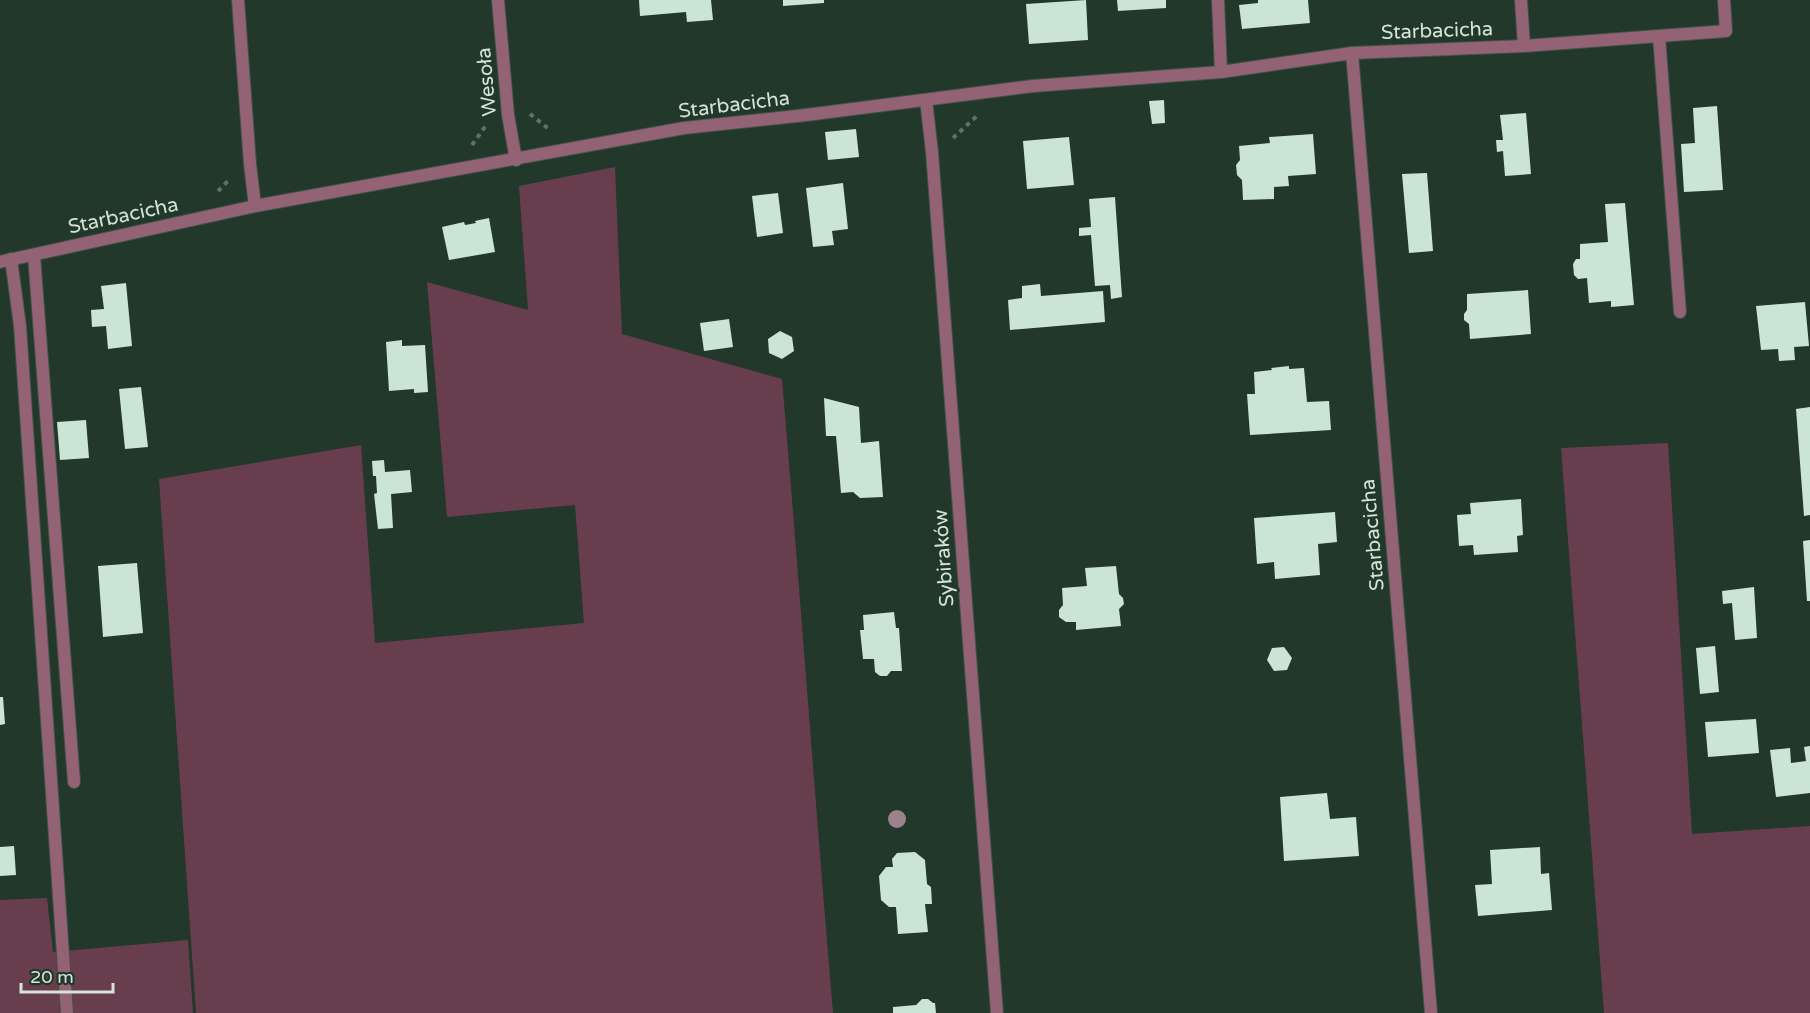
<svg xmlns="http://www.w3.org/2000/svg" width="1810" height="1013" viewBox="0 0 1810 1013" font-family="'Varela Round',sans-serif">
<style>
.green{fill:#683e4e}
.building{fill:#cae5d4}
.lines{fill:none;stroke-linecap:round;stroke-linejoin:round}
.service-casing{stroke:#3f5347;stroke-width:14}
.minor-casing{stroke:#3f5347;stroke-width:14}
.path{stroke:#5f7266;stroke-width:4;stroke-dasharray:4.5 4.5;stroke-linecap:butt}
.service{stroke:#946275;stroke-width:12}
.minor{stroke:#946275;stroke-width:12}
.tree{fill:#9a838a}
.labels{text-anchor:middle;stroke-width:6;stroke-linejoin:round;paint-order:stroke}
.street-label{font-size:20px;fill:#d5e3da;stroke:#22382b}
</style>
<rect width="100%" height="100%" fill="#22382b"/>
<g class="green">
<path d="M 615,167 L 622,334 L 782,379 C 800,590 815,802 833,1013 L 196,1013 L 159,479 L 361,445 L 375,643 L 584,623 L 575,505 L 447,517 L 427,282 L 528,310 L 519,186 Z"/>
<path d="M 1668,443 L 1692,834 L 1810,826 L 1810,1013 L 1604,1013 L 1561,448 Z"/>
<path d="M 47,898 L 53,952 L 188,940 L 193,1013 L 0,1013 L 0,900 Z"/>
</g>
<g class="building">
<path d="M 639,0 L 711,0 L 713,20 L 687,22 L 686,12 L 640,16 Z"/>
<path d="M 783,0 L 824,0 L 824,3 L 783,6 Z"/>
<path d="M 1086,0 L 1088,40 L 1029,44 L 1026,4 Z"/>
<path d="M 1117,0 L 1166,0 L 1166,8 L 1118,11 Z"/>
<path d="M 1258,0 L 1308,0 L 1310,23 L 1242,29 L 1239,5 L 1258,3 Z"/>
<path d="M 1164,100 L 1165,123 L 1152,124 L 1149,101 Z"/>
<path d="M 1717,106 L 1723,190 L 1684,192 L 1681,144 L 1695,143 L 1693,108 Z"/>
<path d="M 1526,113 L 1531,174 L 1505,176 L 1503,151 L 1497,152 L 1496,140 L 1503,140 L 1500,115 Z"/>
<path d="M 856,129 L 859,157 L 828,160 L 825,132 Z"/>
<path d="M 1313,134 L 1316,174 L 1288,176 L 1289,186 L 1274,187 L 1274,199 L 1243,200 L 1242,180 L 1237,175 L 1236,165 L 1240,160 L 1239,146 L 1270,143 L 1269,137 Z"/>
<path d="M 1069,137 L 1074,185 L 1027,189 L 1023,141 Z"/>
<path d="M 1427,173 L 1433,251 L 1409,253 L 1402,174 Z"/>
<path d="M 843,183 L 848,229 L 832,231 L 834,245 L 813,247 L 806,188 Z"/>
<path d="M 778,193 L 783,233 L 757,237 L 752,196 Z"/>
<path d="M 1115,197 L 1122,297 L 1111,299 L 1110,285 L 1095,286 L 1091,235 L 1079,236 L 1079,228 L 1091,227 L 1089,199 Z"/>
<path d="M 1625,203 L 1634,305 L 1611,307 L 1611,301 L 1589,303 L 1587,278 L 1578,279 L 1574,275 L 1573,264 L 1576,259 L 1580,259 L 1580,244 L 1608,242 L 1605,204 Z"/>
<path d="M 489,218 L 495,252 L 449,260 L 442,227 L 464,222 L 465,225 L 476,223 L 475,221 Z"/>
<path d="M 126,283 L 132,346 L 108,349 L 106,326 L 92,327 L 91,310 L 104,309 L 101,286 Z"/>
<path d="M 1040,284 L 1041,296 L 1103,291 L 1105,322 L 1010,330 L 1008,300 L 1022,298 L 1022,286 Z"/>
<path d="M 1528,290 L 1531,334 L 1470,339 L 1469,324 L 1464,320 L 1464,314 L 1467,310 L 1467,294 Z"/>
<path d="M 1805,302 L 1809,346 L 1794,347 L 1795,360 L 1779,361 L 1778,349 L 1761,350 L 1756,306 Z"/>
<path d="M 729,319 L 733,347 L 704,351 L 700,323 Z"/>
<path d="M 780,331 L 792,337 L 794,351 L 782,359 L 769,353 L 768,339 Z"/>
<path d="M 402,340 L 402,346 L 425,345 L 428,392 L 414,393 L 414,389 L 389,391 L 386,342 Z"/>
<path d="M 1289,366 L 1289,369 L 1304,368 L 1307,402 L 1329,401 L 1331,430 L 1250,435 L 1247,394 L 1255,394 L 1254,372 L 1272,370 L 1271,368 Z"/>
<path d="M 141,387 L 148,447 L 125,449 L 119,389 Z"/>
<path d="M 824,398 L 859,407 L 861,443 L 879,441 L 883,497 L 860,498 L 853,492 L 841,493 L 836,436 L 826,436 Z"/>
<path d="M 1810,407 L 1810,515 L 1804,516 L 1796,409 Z"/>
<path d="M 86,420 L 89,458 L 60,460 L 57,422 Z"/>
<path d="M 384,460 L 385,472 L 410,470 L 412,492 L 391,494 L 393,528 L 378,529 L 374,494 L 377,493 L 376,476 L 373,476 L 372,461 Z"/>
<path d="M 1521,499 L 1523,535 L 1517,536 L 1518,552 L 1474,555 L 1473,545 L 1459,546 L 1457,515 L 1471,514 L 1470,503 Z"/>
<path d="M 1335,512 L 1337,542 L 1318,544 L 1320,575 L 1275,579 L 1274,562 L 1257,564 L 1254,518 Z"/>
<path d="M 1810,540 L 1810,601 L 1807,601 L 1803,541 Z"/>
<path d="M 137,563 L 143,633 L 103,637 L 98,566 Z"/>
<path d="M 1116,566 L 1119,594 L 1123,598 L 1124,604 L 1119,609 L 1121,626 L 1076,630 L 1076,622 L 1066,622 L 1059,617 L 1059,610 L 1063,605 L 1062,588 L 1087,586 L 1085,568 Z"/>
<path d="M 1754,587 L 1757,638 L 1735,640 L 1732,603 L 1723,604 L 1722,591 Z"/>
<path d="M 894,612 L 896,628 L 899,628 L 902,671 L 891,671 L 887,676 L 880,676 L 875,672 L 874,659 L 863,659 L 860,630 L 864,630 L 863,615 Z"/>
<path d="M 1715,646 L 1719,692 L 1700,694 L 1696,648 Z"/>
<path d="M 1284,647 L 1292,658 L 1287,670 L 1274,671 L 1267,660 L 1272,648 Z"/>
<path d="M 0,697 L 3,697 L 5,724 L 0,725 Z"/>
<path d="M 1756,719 L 1759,753 L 1708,757 L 1705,722 Z"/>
<path d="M 1810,746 L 1810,793 L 1776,797 L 1770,750 L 1790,748 L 1791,763 L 1806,761 L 1804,747 Z"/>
<path d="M 1327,793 L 1330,819 L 1356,817 L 1359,856 L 1284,861 L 1280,797 Z"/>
<path d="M 14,846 L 16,875 L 0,876 L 0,847 Z"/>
<path d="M 1540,847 L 1541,874 L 1549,873 L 1552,910 L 1478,916 L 1475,885 L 1492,884 L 1490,850 Z"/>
<path d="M 915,852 L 925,860 L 927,884 L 931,887 L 932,904 L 925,904 L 928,932 L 898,934 L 896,907 L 889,907 L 881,900 L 879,876 L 886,867 L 893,867 L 892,859 L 897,853 Z"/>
<path d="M 922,999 L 928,999 L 933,1003 L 935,1003 L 936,1013 L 893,1013 L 893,1007 L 916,1005 Z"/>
</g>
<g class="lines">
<defs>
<g id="service">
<path d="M 1218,0 L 1221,72"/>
<path d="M 1521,0 L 1524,46"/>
<path d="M 34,255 L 74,782"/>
<path d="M 11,259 L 20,326 L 67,1013"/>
</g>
<g id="minor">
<path d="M 238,0 L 250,164 L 255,206"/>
<path d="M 498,0 L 508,115 L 516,160"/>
<path d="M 1659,36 L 1680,312"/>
<path d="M 1352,53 L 1431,1013"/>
<path d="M 926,100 L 932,152 L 997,1013"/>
<path d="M 0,262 L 255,206 L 684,128 L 806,115 L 1033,86 L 1221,72 L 1352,53 L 1524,46 L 1726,31 L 1724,0"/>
</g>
</defs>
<use href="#service" class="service-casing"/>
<use href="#minor" class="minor-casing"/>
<g class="path">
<path d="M 530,114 L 550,130"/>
<path d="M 953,138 L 978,115"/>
<path d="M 472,145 L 487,124"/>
<path d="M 218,191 L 230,179"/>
</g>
<use href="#service" class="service"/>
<use href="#minor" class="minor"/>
</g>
<circle class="tree" cx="897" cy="819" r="9"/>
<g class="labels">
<g class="street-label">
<text transform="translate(1437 30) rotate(-2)" y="7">Starbacicha</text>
<text transform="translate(486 82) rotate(-95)" y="7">Wesoła</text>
<text transform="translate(734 104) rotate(-7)" y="7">Starbacicha</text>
<text transform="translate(123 215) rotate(-12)" y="7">Starbacicha</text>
<text transform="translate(1372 535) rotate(-95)" y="7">Starbacicha</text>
<text transform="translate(943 558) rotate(-94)" y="7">Sybiraków</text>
</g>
</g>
<path d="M21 983v9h92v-9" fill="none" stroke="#d5e3da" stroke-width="3"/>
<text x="30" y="983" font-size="18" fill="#d5e3da" stroke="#22382b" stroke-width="4.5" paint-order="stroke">20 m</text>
</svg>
